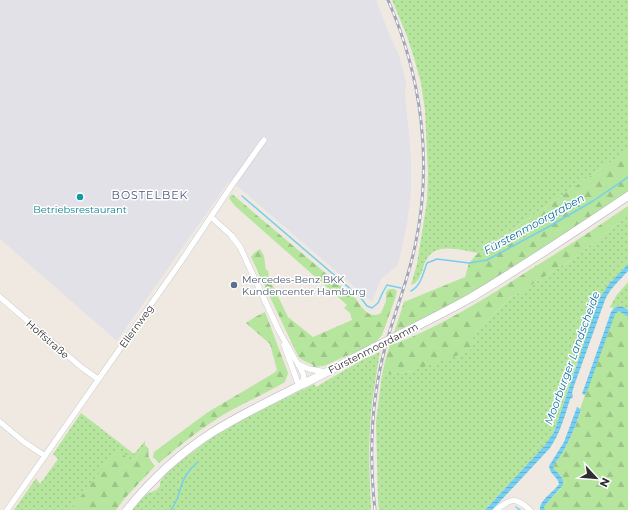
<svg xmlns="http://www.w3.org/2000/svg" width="628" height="510" viewBox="0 0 628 510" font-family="Montserrat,sans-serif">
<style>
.industrial{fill:#e3e1e8}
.grass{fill:url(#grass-dots)}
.forest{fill:url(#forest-firs)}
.water{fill:url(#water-rules)}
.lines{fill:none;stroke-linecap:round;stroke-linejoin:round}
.stream{stroke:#75cff0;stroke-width:1.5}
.minor-casing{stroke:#b4b7c1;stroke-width:6}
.secondary-casing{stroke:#b4b7c1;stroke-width:9}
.minor{stroke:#fff;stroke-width:5.5}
.secondary{stroke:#fff;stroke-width:8}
.rail-casing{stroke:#a3a6b8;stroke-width:3}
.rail{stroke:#fff;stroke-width:1.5;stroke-dasharray:4.5;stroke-linecap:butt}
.secondary-bridge-casing{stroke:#b4b7c1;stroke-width:9;stroke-linecap:butt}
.secondary-bridge{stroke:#fff;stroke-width:8}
.culture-dot{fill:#0f9aa8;stroke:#fff;stroke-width:1.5}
.service-dot{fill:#5c6f8a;stroke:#fff;stroke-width:1.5}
.labels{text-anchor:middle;stroke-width:3;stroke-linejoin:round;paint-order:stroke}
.culture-label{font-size:10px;fill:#0d838f;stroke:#fff}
.service-label{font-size:10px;fill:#4e5e75;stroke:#fff;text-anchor:start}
.street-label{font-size:10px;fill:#2e2e2e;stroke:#fff}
.neighbourhood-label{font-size:11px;letter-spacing:1px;fill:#4d5680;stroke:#fff}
.water-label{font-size:11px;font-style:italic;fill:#0d6fa3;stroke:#fff}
</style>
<defs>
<pattern id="grass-dots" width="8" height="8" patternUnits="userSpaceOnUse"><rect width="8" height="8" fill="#b6e59e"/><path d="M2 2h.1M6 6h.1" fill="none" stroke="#9dc588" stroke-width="1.8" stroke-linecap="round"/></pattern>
<pattern id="forest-firs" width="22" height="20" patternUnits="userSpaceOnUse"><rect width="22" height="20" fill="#b6e59e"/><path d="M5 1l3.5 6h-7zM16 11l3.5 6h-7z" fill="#9dc588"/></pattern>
<pattern id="water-rules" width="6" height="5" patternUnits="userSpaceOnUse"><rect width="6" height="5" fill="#75cff0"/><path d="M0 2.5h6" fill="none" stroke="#66b2ce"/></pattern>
</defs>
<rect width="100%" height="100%" fill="#efe9e1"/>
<path class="industrial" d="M 0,0 L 376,0 L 390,36 L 399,55 L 406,82 L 405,94 L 411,156 L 411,191 L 407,224 L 398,265 L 381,279 L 372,302 L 230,180 L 117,341 L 0,239 Z"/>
<g class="grass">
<path d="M 392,0 L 628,0 L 628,150 L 478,253 C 467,251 445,245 435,251 C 427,255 424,264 422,272 C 419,278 418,283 411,285 L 417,264 L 427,201 L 428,174 L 425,110 L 421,83 L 414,58 L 407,36 Z"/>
<path d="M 628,216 L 628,264 L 609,284 L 578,360 L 554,432 L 545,445 L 485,510 L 379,510 L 378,501 L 376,421 L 382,375 L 412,371 L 475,332 L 509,299 L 574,258 Z"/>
<path d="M 628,282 L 628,310 C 623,307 620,305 614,308 L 610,307 L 616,296 Z"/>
<path d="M 380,352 C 376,377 371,402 370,428 C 368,455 370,482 371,510 L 132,510 L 144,495 L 156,490 L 160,486 L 160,482 L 168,471 L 210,439 L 242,420 L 314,384 L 316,387 L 362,360 Z"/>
<path d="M 81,413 L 134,454 L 145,441 L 145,445 L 133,462 L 117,451 L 70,510 L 14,510 L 36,478 L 40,484 L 58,459 L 53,454 Z"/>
</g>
<g class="forest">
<path d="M 628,150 L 628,193 L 583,223 L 479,289 L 442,310 L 411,325 L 411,324 L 396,331 L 395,344 C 443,325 488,297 531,269 C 564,249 596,228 628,206 L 628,216 L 574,258 L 509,299 L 475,332 L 470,351 L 412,371 L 382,375 L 386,357 L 404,302 L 465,277 L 469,263 L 478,253 Z"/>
<path d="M 232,194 L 356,299 C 362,308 370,320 381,313 L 386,301 L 386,292 L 389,289 L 394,289 L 397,291 L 395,299 L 382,335 L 377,341 L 370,344 L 370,346 L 355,353 L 346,356 L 324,366 L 313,367 L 313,365 L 302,360 L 298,356 L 251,257 L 254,253 L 260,249 L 264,256 L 266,270 L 268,270 L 269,278 L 288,317 L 313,337 L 352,320 L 350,313 L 344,308 L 347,305 L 235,206 L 229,198 Z"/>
<path d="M 618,311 L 621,312 L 628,317 L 628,510 L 545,510 L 544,507 L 546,504 L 561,488 L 562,477 L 554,469 L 553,466 C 567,450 574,430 581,411 L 580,409 L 614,315 Z"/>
<path d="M 265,312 L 288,373 L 285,382 C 265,394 243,403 223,415 C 200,429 179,446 159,463 L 153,457 L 154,452 L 208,412 L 274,373 L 277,370 L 270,344 L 246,323 L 255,317 Z"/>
<path d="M 145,445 L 149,449 C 147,456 150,460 155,466 L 125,498 L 116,510 L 70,510 L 117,450 L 133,462 Z"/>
</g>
<g class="water">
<path d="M 628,264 L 628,271 C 620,280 610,288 605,300 L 574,386 L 572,393 L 573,396 L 572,398 L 570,399 C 565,416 560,433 550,448 L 492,510 L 485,510 L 545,445 L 554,432 L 599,299 L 609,284 Z"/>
<path d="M 621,306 L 623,307 L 628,310 L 628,317 L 619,311 L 615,314 L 588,389 L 585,395 L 582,394 L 611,312 L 614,308 Z"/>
<path d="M 577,407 L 580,409 L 581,410 C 574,430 567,449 553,466 L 554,469 C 559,474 564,477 563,485 L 546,504 L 544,507 L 545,510 L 540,510 C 539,500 554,492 559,484 C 558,477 550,475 549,466 L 564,442 Z"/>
</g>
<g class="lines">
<g class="stream">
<path d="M 242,196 L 361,298 L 367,306 L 372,308 L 378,303 L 383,292 L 387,285 L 401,288"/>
<path d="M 411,291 C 421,286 423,273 427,263 L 437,259 L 469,263 L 487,260 L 550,226 L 593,201 L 628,177"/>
<path d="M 516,507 L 520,510"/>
<path d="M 171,510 C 178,501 179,491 183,481 C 186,474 191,468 197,463"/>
</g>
<defs>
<g id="minor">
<path d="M 211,217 L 231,235 L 240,247 L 279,331 L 303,373 L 304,378 L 300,385"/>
<path d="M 0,297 L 81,367 L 98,379"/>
<path d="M 284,345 L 299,386"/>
<path d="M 298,364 L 309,369 L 326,372"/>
<path d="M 0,422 L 24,442 L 45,456"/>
<path d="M 7,510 L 182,260 L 232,185 L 264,140"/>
<path d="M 496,510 C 511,498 516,497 530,510"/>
</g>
<g id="secondary">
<path d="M 401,334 C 425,322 449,310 472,297 C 525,265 576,231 628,196"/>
<path d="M 127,510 C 151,480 180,453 213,432 C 240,415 270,401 299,386 C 324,374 350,360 375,347"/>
</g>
</defs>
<use href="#minor" class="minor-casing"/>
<use href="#secondary" class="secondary-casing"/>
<use href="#minor" class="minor"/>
<use href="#secondary" class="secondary"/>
<defs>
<path id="rail" d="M 375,510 C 369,456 371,400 385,348 C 394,313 408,281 415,246 C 433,164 422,77 388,0"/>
</defs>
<use href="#rail" class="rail-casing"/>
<use href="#rail" class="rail"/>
<defs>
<path id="secondary-bridge" d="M 375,347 L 401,334"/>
</defs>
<use href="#secondary-bridge" class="secondary-bridge-casing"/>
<use href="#secondary-bridge" class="secondary-bridge"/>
</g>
<circle class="culture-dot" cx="80" cy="197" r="4"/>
<circle class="service-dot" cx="234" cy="285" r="4"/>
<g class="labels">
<g class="culture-label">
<text x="80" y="213">Betriebsrestaurant</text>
</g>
<g class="service-label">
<text x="242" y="283">Mercedes-Benz BKK<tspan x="242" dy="12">Kundencenter Hamburg</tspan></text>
</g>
<g class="street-label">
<text transform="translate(136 326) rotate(-54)" y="4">Ellernweg</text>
<text transform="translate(48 339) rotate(41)" y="4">Hoffstraße</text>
<text transform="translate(373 348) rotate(-27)" y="4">Fürstenmoordamm</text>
</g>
<g class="neighbourhood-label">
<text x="150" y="199">BOSTELBEK</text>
</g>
<g class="water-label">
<text transform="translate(534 224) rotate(-29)" y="4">Fürstenmoorgraben</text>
<text transform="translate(572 358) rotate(-70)" y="4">Moorburger Landscheide</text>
</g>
</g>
<g transform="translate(596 478) rotate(116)" stroke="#ffffff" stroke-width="3" paint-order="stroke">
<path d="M0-3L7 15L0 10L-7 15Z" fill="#2e2e2e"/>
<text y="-6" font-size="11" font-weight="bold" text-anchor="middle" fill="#2e2e2e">N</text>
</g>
</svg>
